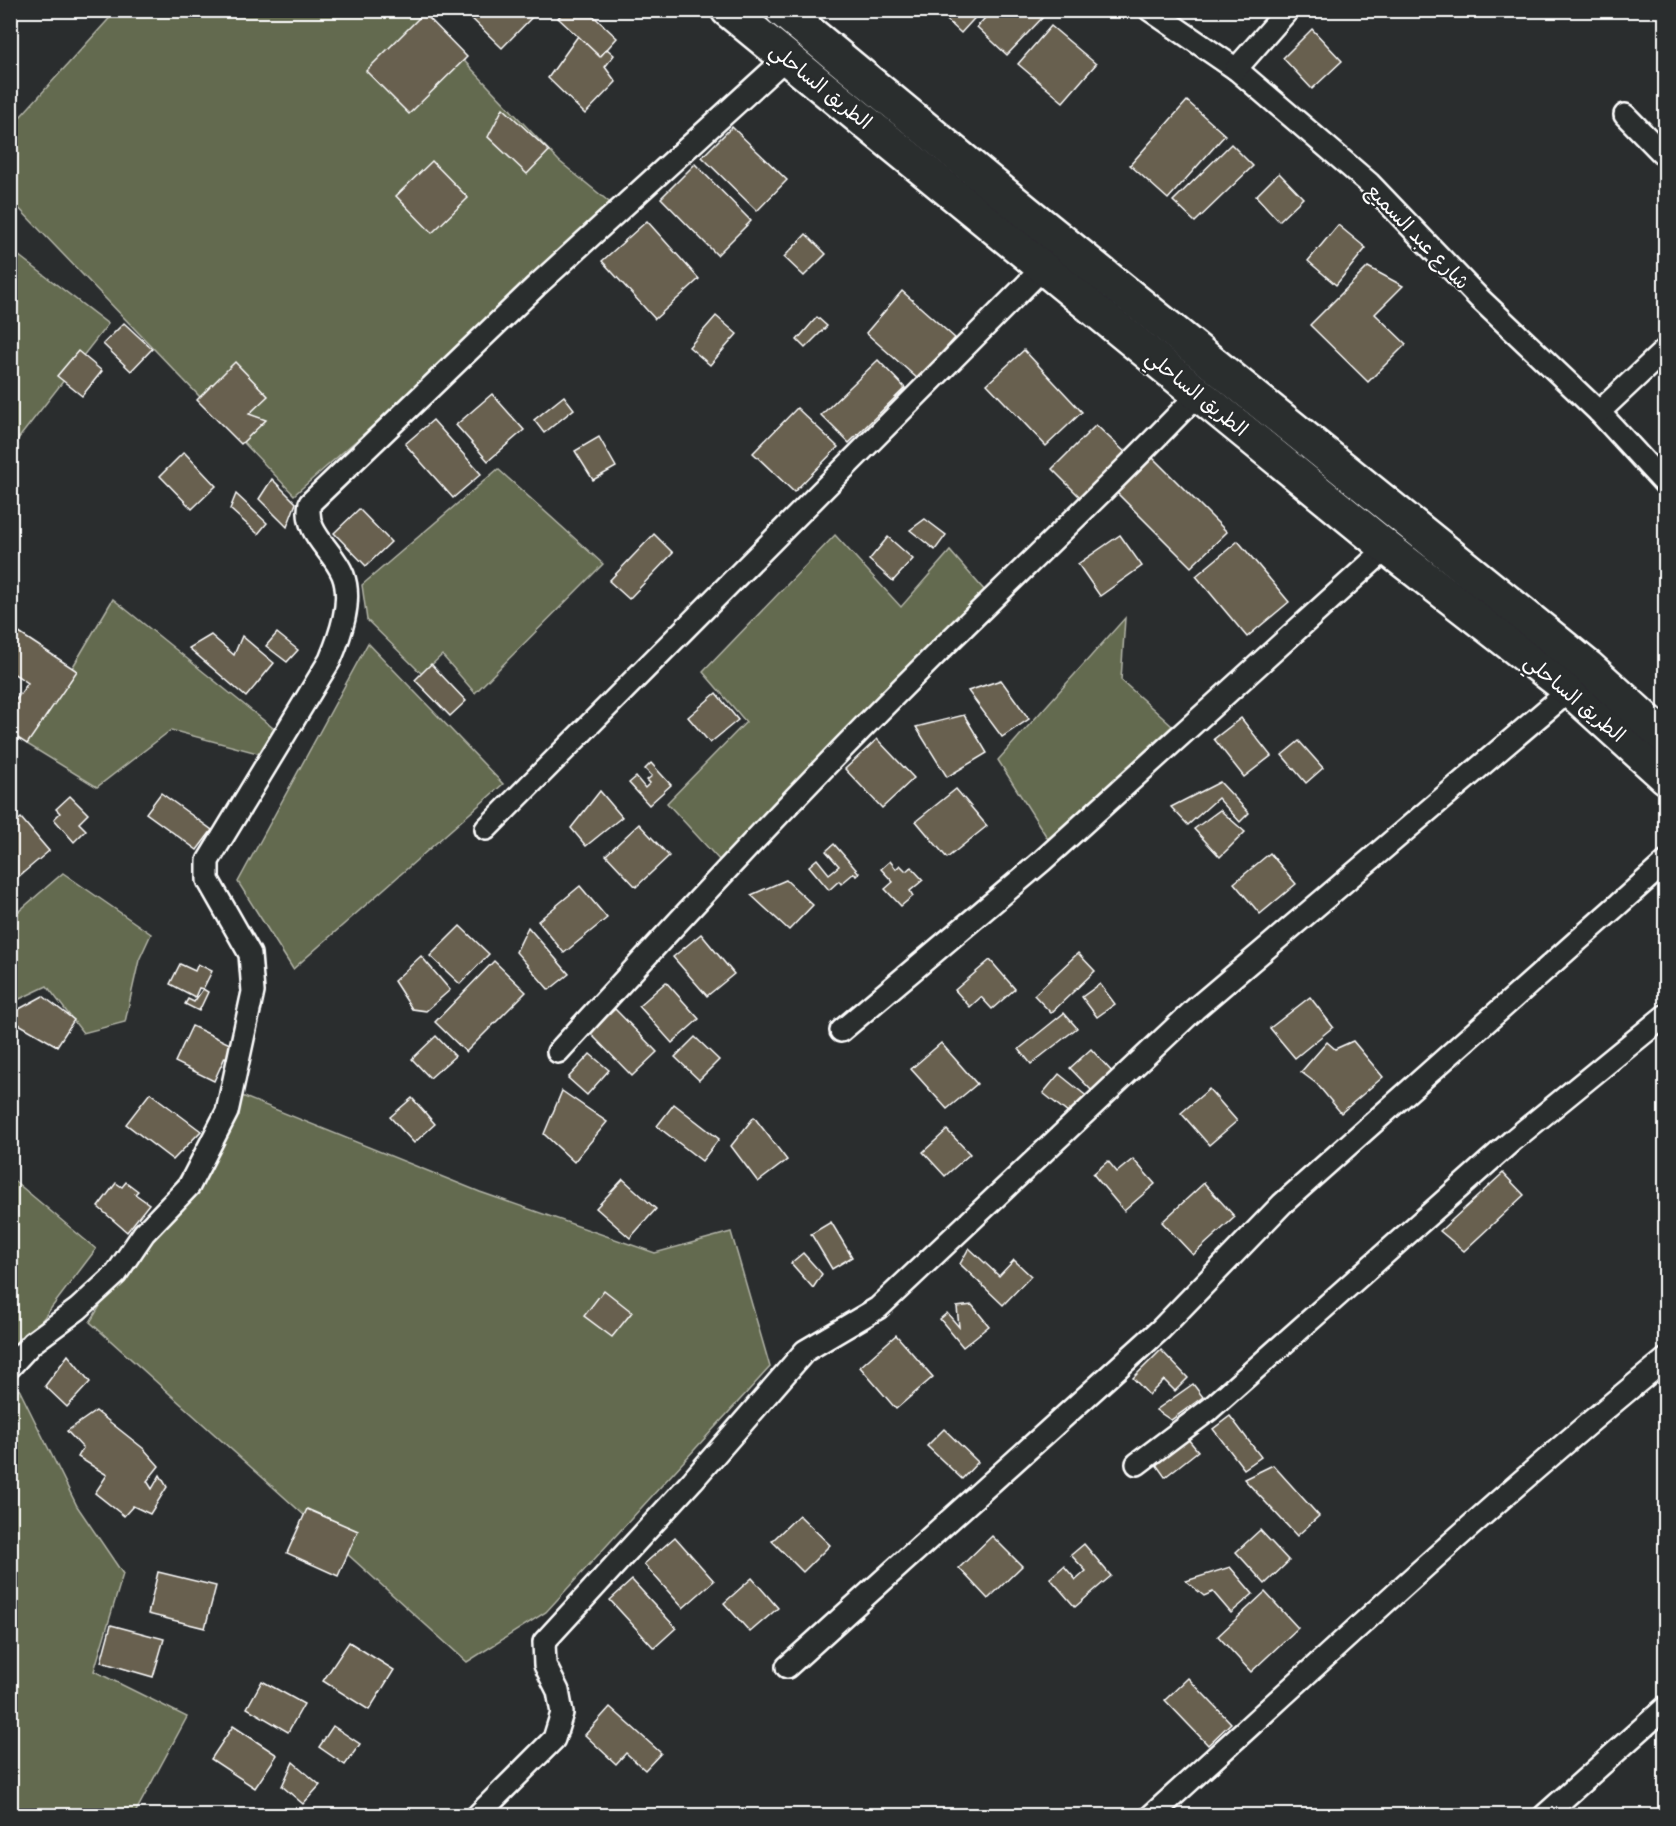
<svg xmlns="http://www.w3.org/2000/svg" width="1676" height="1826" viewBox="0 0 1676 1826" font-family="Sriracha,'Playpen Sans Arabic',sans-serif">
<style>
.green{fill:#646a50;stroke:#b2b4a8;stroke-width:1.5}
.building{fill:#686050;stroke:#fff;stroke-width:1.5}
.lines{fill:none;stroke-linecap:round;stroke-linejoin:round}
.minor-casing{stroke:#fff;stroke-width:26}
.trunk-casing{stroke:#fff;stroke-width:38}
.minor{stroke:#2a2d2e;stroke-width:21}
.trunk{stroke:#2a2d2e;stroke-width:33}
.labels{text-anchor:middle;stroke-width:4.5;stroke-linejoin:round;paint-order:stroke}
.street-label{font-size:20px;fill:#fff;stroke:#2a2d2e}
</style>
<rect width="100%" height="100%" fill="#2a2d2e"/>
<filter id="ink" filterUnits="userSpaceOnUse"><feTurbulence type="fractalNoise" baseFrequency=".0167" numOctaves="2"/><feDisplacementMap in="SourceGraphic" scale="12" xChannelSelector="R" yChannelSelector="G"/><feConvolveMatrix kernelMatrix="1 2 1 2 8 2 1 2 1" color-interpolation-filters="sRGB"/></filter>
<g filter="url(#ink)">
<g class="green">
<path d="M 416,10 L 559,161 L 619,210 L 294,495 L 11,200 L 11,127 L 116,11 Z"/>
<path d="M 10,249 L 108,324 L 11,448 L 10,448 Z"/>
<path d="M 498,469 L 603,564 L 475,693 L 442,655 L 422,674 L 367,620 L 362,585 Z"/>
<path d="M 835,535 L 901,607 L 950,551 L 985,591 L 721,862 L 667,803 L 746,722 L 703,672 Z"/>
<path d="M 113,599 L 283,736 L 261,754 L 171,730 L 97,787 L 27,744 Z"/>
<path d="M 1125,618 L 1121,680 L 1172,726 L 1048,839 L 998,760 Z"/>
<path d="M 368,643 L 503,784 L 293,969 L 238,882 Z"/>
<path d="M 63,873 L 151,934 L 139,960 L 125,1022 L 83,1033 L 47,986 L 11,1003 L 10,904 L 19,911 Z"/>
<path d="M 232,1092 L 480,1192 L 655,1253 L 731,1232 L 770,1367 L 546,1612 L 467,1662 L 90,1322 Z"/>
<path d="M 11,1178 L 96,1249 L 11,1361 Z"/>
<path d="M 19,1389 L 77,1506 L 123,1574 L 94,1671 L 187,1717 L 134,1815 L 11,1815 L 10,1398 Z"/>
</g>
<g class="building">
<path d="M 463,10 L 539,10 L 502,48 Z"/>
<path d="M 565,10 L 587,10 L 617,38 L 600,57 L 558,18 Z"/>
<path d="M 936,10 L 982,10 L 961,33 Z"/>
<path d="M 992,10 L 1040,10 L 1045,15 L 1007,55 L 977,27 Z"/>
<path d="M 424,13 L 467,57 L 409,114 L 366,71 Z"/>
<path d="M 1051,26 L 1096,64 L 1063,102 L 1018,64 Z"/>
<path d="M 1312,29 L 1342,61 L 1312,89 L 1283,58 Z"/>
<path d="M 578,36 L 600,57 L 607,49 L 614,55 L 605,67 L 616,82 L 585,114 L 548,78 Z"/>
<path d="M 1187,101 L 1225,135 L 1168,199 L 1130,165 Z"/>
<path d="M 503,108 L 549,151 L 527,174 L 488,137 Z"/>
<path d="M 732,127 L 787,180 L 757,211 L 702,157 Z"/>
<path d="M 1231,144 L 1253,166 L 1195,222 L 1173,201 Z"/>
<path d="M 432,161 L 468,198 L 432,233 L 396,196 Z"/>
<path d="M 695,164 L 751,221 L 717,255 L 661,198 Z"/>
<path d="M 1279,173 L 1303,198 L 1279,221 L 1256,196 Z"/>
<path d="M 647,221 L 699,279 L 655,319 L 602,261 Z"/>
<path d="M 1338,225 L 1366,248 L 1336,285 L 1308,261 Z"/>
<path d="M 806,234 L 826,254 L 804,276 L 784,257 Z"/>
<path d="M 1368,267 L 1403,286 L 1375,314 L 1406,344 L 1368,382 L 1310,325 Z"/>
<path d="M 902,291 L 955,338 L 918,379 L 866,333 Z"/>
<path d="M 716,316 L 737,334 L 710,365 L 689,347 Z"/>
<path d="M 817,317 L 827,326 L 805,348 L 797,340 Z"/>
<path d="M 124,323 L 152,349 L 131,371 L 103,344 Z"/>
<path d="M 1024,350 L 1082,412 L 1046,446 L 987,384 Z"/>
<path d="M 78,351 L 102,371 L 82,396 L 57,376 Z"/>
<path d="M 878,360 L 905,388 L 849,443 L 821,415 Z"/>
<path d="M 235,362 L 268,396 L 249,414 L 266,420 L 241,444 L 197,400 Z"/>
<path d="M 492,394 L 524,430 L 488,461 L 456,425 Z"/>
<path d="M 564,396 L 574,409 L 544,433 L 534,420 Z"/>
<path d="M 797,408 L 838,447 L 794,492 L 753,453 Z"/>
<path d="M 433,420 L 481,474 L 453,498 L 405,444 Z"/>
<path d="M 1096,425 L 1128,455 L 1083,500 L 1052,469 Z"/>
<path d="M 599,437 L 616,467 L 593,480 L 575,451 Z"/>
<path d="M 184,452 L 216,486 L 192,509 L 160,476 Z"/>
<path d="M 1153,458 L 1227,532 L 1191,567 L 1117,493 Z"/>
<path d="M 272,479 L 296,503 L 287,527 L 259,499 Z"/>
<path d="M 236,494 L 267,523 L 258,534 L 230,509 Z"/>
<path d="M 359,509 L 391,542 L 366,566 L 334,533 Z"/>
<path d="M 925,519 L 946,535 L 935,550 L 910,530 Z"/>
<path d="M 654,534 L 673,553 L 629,599 L 609,581 Z"/>
<path d="M 1120,535 L 1142,566 L 1100,596 L 1078,564 Z"/>
<path d="M 888,537 L 913,559 L 893,581 L 869,560 Z"/>
<path d="M 1238,541 L 1289,602 L 1247,637 L 1196,576 Z"/>
<path d="M 10,627 L 77,671 L 27,744 L 10,733 L 10,708 L 28,683 L 10,671 Z"/>
<path d="M 277,633 L 298,650 L 287,662 L 266,646 Z"/>
<path d="M 211,635 L 234,655 L 242,636 L 274,663 L 246,697 L 189,648 Z"/>
<path d="M 431,664 L 466,701 L 450,716 L 415,680 Z"/>
<path d="M 1001,680 L 1029,719 L 1002,737 L 968,691 Z"/>
<path d="M 716,693 L 738,720 L 710,743 L 688,717 Z"/>
<path d="M 964,715 L 987,753 L 947,777 L 916,727 Z"/>
<path d="M 1241,718 L 1271,756 L 1244,777 L 1214,739 Z"/>
<path d="M 877,739 L 914,778 L 882,808 L 845,769 Z"/>
<path d="M 1299,741 L 1323,768 L 1306,783 L 1282,755 Z"/>
<path d="M 651,763 L 671,785 L 649,805 L 629,783 L 636,777 L 645,788 L 650,783 L 647,780 L 652,776 L 645,769 Z"/>
<path d="M 1220,782 L 1249,813 L 1240,822 L 1218,798 L 1188,825 L 1171,807 Z"/>
<path d="M 956,789 L 987,826 L 947,858 L 916,821 Z"/>
<path d="M 600,791 L 622,817 L 586,846 L 571,828 Z"/>
<path d="M 161,793 L 212,830 L 197,850 L 146,813 Z"/>
<path d="M 70,796 L 88,814 L 79,823 L 86,830 L 74,842 L 54,819 L 60,813 L 56,809 Z"/>
<path d="M 1220,810 L 1245,832 L 1220,857 L 1194,829 Z"/>
<path d="M 21,818 L 49,851 L 11,883 L 10,826 Z"/>
<path d="M 639,824 L 669,856 L 636,887 L 606,855 Z"/>
<path d="M 834,844 L 859,873 L 856,876 L 854,873 L 841,884 L 839,881 L 829,890 L 809,866 L 817,859 L 829,874 L 839,866 L 826,851 Z"/>
<path d="M 1270,853 L 1296,884 L 1260,914 L 1234,883 Z"/>
<path d="M 890,861 L 896,869 L 900,865 L 906,871 L 911,867 L 923,880 L 910,891 L 913,896 L 901,906 L 885,889 L 893,882 L 881,869 Z"/>
<path d="M 786,880 L 813,905 L 789,930 L 751,895 Z"/>
<path d="M 580,886 L 607,918 L 564,953 L 538,921 Z"/>
<path d="M 460,926 L 489,954 L 460,984 L 430,956 Z"/>
<path d="M 528,927 L 569,974 L 549,990 L 516,952 Z"/>
<path d="M 701,934 L 734,974 L 707,996 L 673,957 Z"/>
<path d="M 1078,953 L 1095,971 L 1051,1013 L 1034,995 Z"/>
<path d="M 421,956 L 450,990 L 426,1011 L 412,1009 L 394,981 Z"/>
<path d="M 990,960 L 1015,989 L 992,1009 L 981,997 L 970,1007 L 955,990 Z"/>
<path d="M 494,961 L 526,992 L 466,1052 L 435,1022 Z"/>
<path d="M 180,964 L 195,971 L 198,964 L 212,971 L 203,989 L 199,988 L 195,997 L 170,984 Z"/>
<path d="M 666,982 L 699,1019 L 672,1043 L 639,1006 Z"/>
<path d="M 1100,984 L 1115,1004 L 1097,1017 L 1082,997 Z"/>
<path d="M 203,989 L 208,992 L 199,1011 L 185,1004 L 188,999 L 194,1002 Z"/>
<path d="M 43,996 L 74,1020 L 57,1046 L 10,1019 L 10,1014 Z"/>
<path d="M 1310,997 L 1333,1027 L 1295,1058 L 1270,1028 Z"/>
<path d="M 615,1009 L 657,1052 L 632,1076 L 590,1033 Z"/>
<path d="M 1064,1013 L 1077,1028 L 1031,1064 L 1019,1049 Z"/>
<path d="M 192,1026 L 232,1045 L 230,1049 L 234,1051 L 230,1059 L 225,1057 L 214,1081 L 175,1062 Z"/>
<path d="M 436,1036 L 455,1056 L 430,1078 L 412,1059 Z"/>
<path d="M 695,1037 L 719,1060 L 699,1080 L 675,1057 Z"/>
<path d="M 1353,1041 L 1383,1077 L 1341,1113 L 1317,1084 L 1301,1072 L 1327,1042 L 1335,1049 Z"/>
<path d="M 941,1043 L 977,1084 L 947,1109 L 911,1069 Z"/>
<path d="M 1091,1049 L 1113,1073 L 1093,1092 L 1070,1068 Z"/>
<path d="M 590,1054 L 609,1070 L 587,1095 L 568,1078 Z"/>
<path d="M 1059,1074 L 1089,1098 L 1073,1117 L 1043,1093 Z"/>
<path d="M 1209,1089 L 1237,1121 L 1209,1145 L 1181,1113 Z"/>
<path d="M 562,1091 L 607,1122 L 574,1162 L 544,1134 Z"/>
<path d="M 150,1093 L 201,1131 L 173,1160 L 126,1124 Z"/>
<path d="M 412,1098 L 435,1124 L 414,1143 L 390,1117 Z"/>
<path d="M 674,1104 L 719,1139 L 702,1161 L 657,1126 Z"/>
<path d="M 754,1117 L 787,1160 L 758,1182 L 731,1146 Z"/>
<path d="M 947,1130 L 970,1154 L 945,1176 L 923,1152 Z"/>
<path d="M 1133,1159 L 1155,1184 L 1124,1211 L 1093,1174 L 1108,1161 L 1117,1172 Z"/>
<path d="M 1503,1173 L 1524,1195 L 1464,1251 L 1440,1231 Z"/>
<path d="M 623,1179 L 656,1209 L 630,1238 L 596,1208 Z"/>
<path d="M 126,1182 L 138,1191 L 135,1194 L 149,1204 L 127,1232 L 98,1207 L 116,1183 L 122,1187 Z"/>
<path d="M 1204,1183 L 1235,1217 L 1193,1255 L 1162,1222 Z"/>
<path d="M 831,1222 L 852,1257 L 832,1269 L 811,1234 Z"/>
<path d="M 969,1248 L 999,1276 L 1014,1260 L 1031,1276 L 1003,1305 L 960,1264 Z"/>
<path d="M 803,1253 L 822,1274 L 813,1288 L 791,1263 Z"/>
<path d="M 604,1290 L 632,1312 L 612,1337 L 584,1316 Z"/>
<path d="M 972,1305 L 989,1326 L 963,1347 L 940,1319 L 947,1313 L 959,1327 L 957,1307 Z"/>
<path d="M 896,1335 L 933,1377 L 896,1409 L 860,1367 Z"/>
<path d="M 1161,1350 L 1188,1378 L 1175,1391 L 1164,1380 L 1149,1395 L 1133,1378 Z"/>
<path d="M 68,1355 L 90,1382 L 67,1407 L 45,1386 Z"/>
<path d="M 1193,1384 L 1203,1397 L 1171,1420 L 1156,1410 Z"/>
<path d="M 96,1411 L 144,1449 L 159,1466 L 147,1481 L 152,1489 L 160,1475 L 167,1487 L 150,1514 L 133,1506 L 124,1516 L 95,1493 L 107,1475 L 78,1457 L 83,1448 L 67,1431 Z"/>
<path d="M 1230,1416 L 1261,1457 L 1244,1469 L 1213,1429 Z"/>
<path d="M 944,1429 L 978,1462 L 962,1479 L 927,1446 Z"/>
<path d="M 1187,1438 L 1198,1451 L 1165,1477 L 1155,1463 Z"/>
<path d="M 1273,1465 L 1319,1516 L 1297,1536 L 1244,1479 Z"/>
<path d="M 307,1509 L 358,1531 L 338,1576 L 287,1553 Z"/>
<path d="M 799,1515 L 830,1545 L 803,1572 L 772,1541 Z"/>
<path d="M 1260,1530 L 1289,1561 L 1265,1584 L 1236,1552 Z"/>
<path d="M 992,1536 L 1022,1566 L 988,1599 L 959,1568 Z"/>
<path d="M 675,1537 L 714,1581 L 683,1608 L 644,1564 Z"/>
<path d="M 1084,1544 L 1111,1576 L 1075,1607 L 1050,1578 L 1064,1566 L 1076,1580 L 1086,1571 L 1071,1555 Z"/>
<path d="M 1230,1567 L 1253,1594 L 1231,1613 L 1213,1592 L 1204,1596 L 1186,1581 Z"/>
<path d="M 158,1572 L 216,1586 L 205,1628 L 148,1614 Z"/>
<path d="M 752,1578 L 778,1608 L 750,1632 L 724,1603 Z"/>
<path d="M 632,1580 L 676,1628 L 654,1648 L 610,1600 Z"/>
<path d="M 1265,1592 L 1298,1628 L 1251,1672 L 1218,1636 Z"/>
<path d="M 111,1625 L 164,1639 L 153,1677 L 101,1662 Z"/>
<path d="M 349,1642 L 394,1670 L 369,1710 L 323,1681 Z"/>
<path d="M 1188,1678 L 1231,1723 L 1208,1745 L 1165,1700 Z"/>
<path d="M 262,1681 L 304,1704 L 288,1732 L 247,1708 Z"/>
<path d="M 610,1707 L 661,1753 L 645,1770 L 626,1753 L 616,1764 L 585,1735 Z"/>
<path d="M 233,1726 L 277,1755 L 255,1788 L 211,1759 Z"/>
<path d="M 333,1726 L 360,1744 L 345,1765 L 319,1747 Z"/>
<path d="M 293,1762 L 320,1785 L 303,1804 L 282,1786 Z"/>
</g>
<g class="lines">
<defs>
<g id="minor">
<path d="M 1150,10 L 1236,69 L 1369,183 L 1479,298 L 1599,412 L 1666,485"/>
<path d="M 1236,69 L 1288,10"/>
<path d="M 1625,115 L 1666,157"/>
<path d="M 1599,412 L 1666,349"/>
<path d="M 486,829 L 1042,269"/>
<path d="M 841,1031 L 1042,861 L 1387,548"/>
<path d="M 558,1052 C 680,919 802,787 930,660 C 1020,571 1112,485 1199,393"/>
<path d="M 10,1367 L 32,1343 L 78,1309 L 116,1274 L 144,1233 L 189,1186 L 227,1112 L 253,992 L 250,954 L 208,880 L 208,861 L 330,660 C 340,636 353,601 343,575 C 333,549 303,533 310,503 L 536,286 L 786,58"/>
<path d="M 1137,1464 L 1210,1409 L 1513,1140 L 1666,1015"/>
<path d="M 787,1667 L 1161,1329 L 1282,1204 L 1666,862"/>
<path d="M 477,1816 L 554,1739 L 562,1713 L 558,1691 L 545,1665 L 544,1642 L 693,1480 L 805,1351 L 878,1308 L 1195,1009 L 1570,690"/>
<path d="M 1151,1816 C 1321,1662 1488,1504 1666,1359"/>
<path d="M 1544,1816 L 1666,1707"/>
</g>
<g id="trunk">
<path d="M 728,10 L 1387,548 L 1570,690 L 1666,777"/>
<path d="M 782,10 L 1027,213 L 1588,667 L 1666,738"/>
</g>
</defs>
<use href="#minor" class="minor-casing"/>
<use href="#trunk" class="trunk-casing"/>
<use href="#minor" class="minor"/>
<use href="#trunk" class="trunk"/>
</g>
</g>
<g class="labels">
<g class="street-label">
<text transform="translate(821 86) rotate(39)" y="7">الطريق الساحلي</text>
<text transform="translate(1418 236) rotate(46)" y="7">شارع عبد السميع</text>
<text transform="translate(1197 393) rotate(39)" y="7">الطريق الساحلي</text>
<text transform="translate(1575 698) rotate(40)" y="7">الطريق الساحلي</text>
</g>
</g>
<rect width="1676" height="1826" fill="none" stroke="#2a2d2e" stroke-width="36"/>
<rect x="18" y="18" width="1640" height="1790" fill="none" stroke="#fff" stroke-width="2" filter="url(#ink)"/>
</svg>
